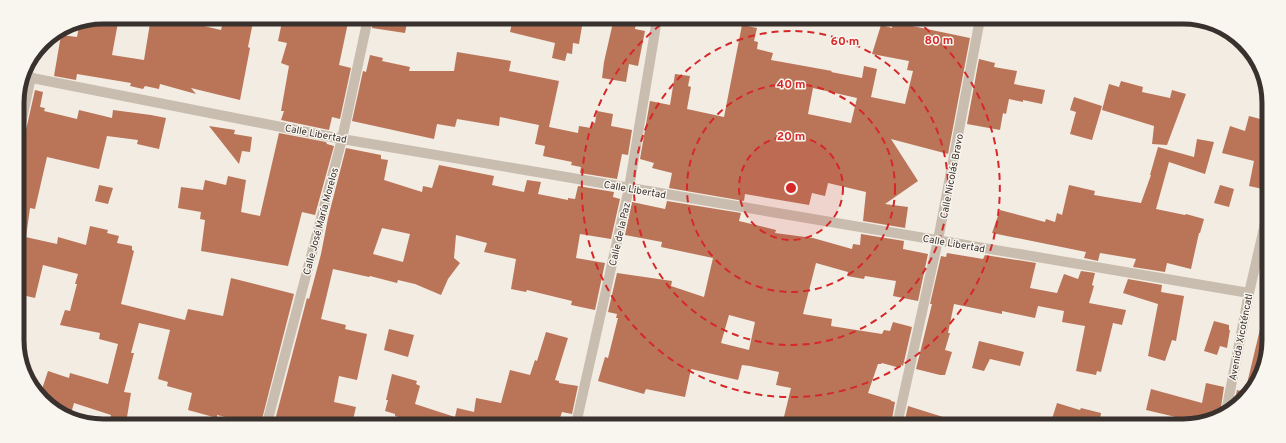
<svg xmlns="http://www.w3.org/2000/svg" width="1286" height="443" viewBox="0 0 1286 443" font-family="Overpass,sans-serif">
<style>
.building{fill:#ba7559;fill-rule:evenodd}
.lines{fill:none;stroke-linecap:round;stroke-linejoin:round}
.minor{stroke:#c9bdaf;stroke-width:10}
.ring{fill:none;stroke:#d62828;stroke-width:2;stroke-dasharray:7 5}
.labels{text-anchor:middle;stroke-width:3;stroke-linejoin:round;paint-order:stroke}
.street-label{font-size:10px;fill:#39312d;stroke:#f9f5ef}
.rim{fill:none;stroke:#39312d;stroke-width:5}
.centre{fill:#d62828;stroke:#f9f5ef;stroke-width:2}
.ring-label{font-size:12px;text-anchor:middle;font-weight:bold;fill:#d62828;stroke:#f9f5ef;stroke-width:3;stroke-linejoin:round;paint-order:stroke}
</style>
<rect width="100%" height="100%" fill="#f2ece3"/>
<g class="building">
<path d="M 103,17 L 119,17 L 112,55 L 144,60 L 151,17 L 179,17 L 178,20 L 221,30 L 224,17 L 254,17 L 248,47 L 250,48 L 240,100 L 191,88 L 196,94 L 160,84 L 159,89 L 145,86 L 143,89 L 130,86 L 131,83 L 77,74 L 76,80 L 54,76 L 61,35 L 77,37 L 80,22 Z"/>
<path d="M 296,18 L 349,18 L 339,65 L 351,68 L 340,119 L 332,117 L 329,130 L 281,120 L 284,111 L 281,111 L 289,66 L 281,63 L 287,43 L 278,41 L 282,22 L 294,24 Z"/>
<path d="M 374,18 L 408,18 L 405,33 L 372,28 Z"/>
<path d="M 513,18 L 572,18 L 583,20 L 579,44 L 573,43 L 572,54 L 567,53 L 565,61 L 552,58 L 555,43 L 510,32 Z"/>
<path d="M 614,18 L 637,18 L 635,29 L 645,31 L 638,66 L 629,64 L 626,82 L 602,78 L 604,62 Z"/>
<path d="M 893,22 L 970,38 L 948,154 L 891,139 L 918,181 L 885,204 L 908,207 L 905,228 L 863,221 L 866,192 L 828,183 L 825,196 L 812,193 L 809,205 L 745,194 L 744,201 L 669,188 L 672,173 L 652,168 L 654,163 L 640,159 L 650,101 L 670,105 L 675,74 L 690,76 L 688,86 L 691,87 L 687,109 L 724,117 L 742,25 L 757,28 L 754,41 L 758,42 L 757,49 L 773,53 L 771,60 L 832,71 L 831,72 L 862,78 L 864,66 L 877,69 L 871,97 L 905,104 L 913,71 L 907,70 L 909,61 L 872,54 L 881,25 L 892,28 ZM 813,88 L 857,98 L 851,123 L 808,114 Z"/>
<path d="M 457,52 L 511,61 L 509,71 L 559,81 L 549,127 L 578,133 L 579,126 L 591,128 L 592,122 L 595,123 L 597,111 L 613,114 L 611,126 L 632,130 L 628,155 L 622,154 L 617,179 L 580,173 L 581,167 L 571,165 L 572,162 L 543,156 L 545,146 L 535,144 L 539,125 L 500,117 L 499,126 L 457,119 L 455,127 L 437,124 L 434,139 L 352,121 L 363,71 L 366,72 L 370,55 L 383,58 L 382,61 L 410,67 L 409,71 L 454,71 Z"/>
<path d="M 979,59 L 995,63 L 994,67 L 1017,71 L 1014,84 L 1045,90 L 1042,104 L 1023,100 L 1023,102 L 1009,99 L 1006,114 L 1003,113 L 1000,130 L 967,124 Z"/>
<path d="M 1121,81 L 1143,87 L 1142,92 L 1170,98 L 1172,90 L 1186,94 L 1167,145 L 1152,144 L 1154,126 L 1102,110 L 1109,84 L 1119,87 Z"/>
<path d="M 20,87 L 22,88 L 17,110 L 17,98 Z"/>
<path d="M 35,90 L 43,92 L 40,107 L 45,108 L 44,111 L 77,119 L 79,110 L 112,118 L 113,110 L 151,115 L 166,118 L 159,149 L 137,144 L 138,140 L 107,136 L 99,169 L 47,157 L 35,209 L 30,208 L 26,237 L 21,236 L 57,244 L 58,237 L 86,245 L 90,226 L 108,230 L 107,233 L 119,236 L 117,243 L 132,246 L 132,250 L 134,251 L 121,304 L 185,320 L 188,309 L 223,316 L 231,278 L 294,294 L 261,423 L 251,423 L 217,415 L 217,418 L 188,410 L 192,393 L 167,386 L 168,382 L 158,379 L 170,330 L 139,323 L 131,353 L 134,353 L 124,392 L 131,393 L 126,423 L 113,423 L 113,421 L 110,420 L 111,415 L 74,403 L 70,417 L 46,401 L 47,395 L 41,392 L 48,371 L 69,378 L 70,373 L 108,384 L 118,344 L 99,339 L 100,333 L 60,325 L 65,310 L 70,311 L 77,284 L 75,284 L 78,274 L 43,265 L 35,298 L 18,294 L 17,148 L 22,147 L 23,143 Z"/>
<path d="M 1074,97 L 1102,106 L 1092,140 L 1070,134 L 1076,112 L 1070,110 Z"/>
<path d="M 1249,116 L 1264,120 L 1262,130 L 1267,130 L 1267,190 L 1249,186 L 1254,161 L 1222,153 L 1230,126 L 1245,131 Z"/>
<path d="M 209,126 L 235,130 L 234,134 L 252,137 L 250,152 L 242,151 L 239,164 Z"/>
<path d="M 279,133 L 326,142 L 327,144 L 334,146 L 315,215 L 302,212 L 288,266 L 201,251 L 205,220 L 200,219 L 201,212 L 178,208 L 181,187 L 203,190 L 205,180 L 226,185 L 228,176 L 246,180 L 241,212 L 260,216 Z"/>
<path d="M 1197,139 L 1214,142 L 1205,174 L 1169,162 L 1156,209 L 1185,215 L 1186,214 L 1204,219 L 1200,233 L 1199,233 L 1191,269 L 1167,263 L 1165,272 L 1133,267 L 1136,259 L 1100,253 L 1098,261 L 1084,258 L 1086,252 L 992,233 L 1000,210 L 1045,222 L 1046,219 L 1055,222 L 1057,213 L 1062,215 L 1069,185 L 1095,191 L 1094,195 L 1141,203 L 1151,175 L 1150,175 L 1158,147 L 1194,157 Z"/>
<path d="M 346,148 L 381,155 L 381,159 L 388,160 L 384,180 L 422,192 L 423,186 L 432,188 L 439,165 L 494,176 L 492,185 L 524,192 L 527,180 L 541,182 L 538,194 L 568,200 L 568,198 L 575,199 L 578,186 L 614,192 L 613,197 L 620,199 L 611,239 L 580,234 L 576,258 L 605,263 L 595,310 L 571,305 L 572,301 L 527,290 L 526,292 L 511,289 L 516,259 L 484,252 L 487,243 L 456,235 L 454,258 L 460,263 L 448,279 L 441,295 L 415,284 L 398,280 L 397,283 L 370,276 L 369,277 L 333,269 L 321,319 L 346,325 L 345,329 L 367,334 L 357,380 L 339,376 L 334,402 L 356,407 L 352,424 L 274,424 L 307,298 L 309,299 L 321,254 L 328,218 ZM 382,228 L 410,234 L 403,262 L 373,254 Z"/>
<path d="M 99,185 L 113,188 L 108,204 L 95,201 Z"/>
<path d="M 1220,185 L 1234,189 L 1229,207 L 1214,203 Z"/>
<path d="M 667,201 L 741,213 L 739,221 L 776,230 L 775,233 L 813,238 L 852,249 L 853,244 L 860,245 L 861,234 L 904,241 L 903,249 L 928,254 L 918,301 L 893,296 L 896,281 L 865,276 L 864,279 L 847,276 L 848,272 L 816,263 L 803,314 L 832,319 L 831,326 L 882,334 L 884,330 L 890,331 L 893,322 L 912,327 L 903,366 L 901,365 L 900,368 L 882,363 L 881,364 L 878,364 L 868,393 L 891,400 L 891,401 L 895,402 L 891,425 L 782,425 L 791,388 L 776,385 L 779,372 L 750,366 L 742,365 L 738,380 L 691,369 L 685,397 L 646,389 L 644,394 L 598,381 L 605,357 L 608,358 L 618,318 L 616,318 L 617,314 L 608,312 L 617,273 L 672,281 L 671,286 L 704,297 L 713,258 L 661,247 L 662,242 L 625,235 L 632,202 L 665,209 ZM 729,315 L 755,322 L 749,350 L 721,343 Z"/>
<path d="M 947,253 L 983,259 L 985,255 L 1036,263 L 1030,288 L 1057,293 L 1064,274 L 1078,279 L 1081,271 L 1095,273 L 1092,285 L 1094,286 L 1089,303 L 1126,310 L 1122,325 L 1113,323 L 1101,372 L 1097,371 L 1096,375 L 1076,371 L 1085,326 L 1062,322 L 1064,311 L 1038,306 L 1035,318 L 1002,311 L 1002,314 L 954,304 L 948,333 L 950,333 L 945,350 L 952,352 L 945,375 L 940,375 L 916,369 L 932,304 L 930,304 L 941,256 L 946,257 Z"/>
<path d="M 1128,279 L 1162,285 L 1161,292 L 1184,296 L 1176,341 L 1172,340 L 1165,361 L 1148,356 L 1158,304 L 1123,293 Z"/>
<path d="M 1214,321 L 1229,325 L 1229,330 L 1230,330 L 1227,348 L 1220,346 L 1217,355 L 1204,351 Z"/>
<path d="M 1261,325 L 1266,326 L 1266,362 L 1236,408 L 1233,409 L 1237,390 L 1245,392 Z"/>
<path d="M 389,329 L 414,335 L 408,357 L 384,350 Z"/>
<path d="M 546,332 L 568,338 L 555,380 L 559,381 L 559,383 L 578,386 L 572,414 L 562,412 L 558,424 L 420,424 L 395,416 L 395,414 L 385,411 L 388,400 L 386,400 L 392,374 L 417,381 L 416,384 L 420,386 L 415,404 L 455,417 L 457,408 L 474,412 L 476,398 L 501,403 L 510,370 L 530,375 L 535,360 L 537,361 Z"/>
<path d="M 979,341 L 1024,352 L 1020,366 L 990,359 L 984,371 L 972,368 Z"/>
<path d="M 1206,383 L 1224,387 L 1220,414 L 1197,422 L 1146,410 L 1151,389 L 1202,403 Z"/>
<path d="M 1057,403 L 1080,410 L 1081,408 L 1101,413 L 1099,426 L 1050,425 Z"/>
<path d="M 908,406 L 959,422 L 959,425 L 904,425 Z"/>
</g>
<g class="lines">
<g class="minor">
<path d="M 22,76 L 342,139 L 1249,293"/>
<path d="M 17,142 L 31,77"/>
<path d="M 1226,412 L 1249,293 L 1267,215"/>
<path d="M 267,423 L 342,139 L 368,18"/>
<path d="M 576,424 L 629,188 L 657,19"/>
<path d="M 897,425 L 938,240 L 980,19"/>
</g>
</g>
<circle cx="791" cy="188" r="52" fill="#d62828" fill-opacity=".12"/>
<g class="ring">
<circle cx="791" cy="188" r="52"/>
<circle cx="791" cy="188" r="104"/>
<circle cx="791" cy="188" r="157"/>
<path d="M915 20A209 209 0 1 1 668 19"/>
</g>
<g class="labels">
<g class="street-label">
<text transform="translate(316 133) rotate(11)" y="4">Calle Libertad</text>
<text transform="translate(951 176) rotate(-79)" y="4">Calle Nicolás Bravo</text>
<text transform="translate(635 189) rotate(10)" y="4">Calle Libertad</text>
<text transform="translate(320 221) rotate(-75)" y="4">Calle José María Morelos</text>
<text transform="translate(619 234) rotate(-77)" y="4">Calle de la Paz</text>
<text transform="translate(954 243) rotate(10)" y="4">Calle Libertad</text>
<text transform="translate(1240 337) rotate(-79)" y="4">Avenida Xicoténcatl</text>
</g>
</g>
<path d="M0 0H1286V443H0ZM103 24H1183A79 79 0 0 1 1262 103V340A79 79 0 0 1 1183 419H103A79 79 0 0 1 24 340V103A79 79 0 0 1 103 24Z" fill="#f9f5ef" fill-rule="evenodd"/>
<path class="rim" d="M103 24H1183A79 79 0 0 1 1262 103V340A79 79 0 0 1 1183 419H103A79 79 0 0 1 24 340V103A79 79 0 0 1 103 24Z"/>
<circle cx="791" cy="188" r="6" class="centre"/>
<g class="ring-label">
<text x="939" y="44">80 m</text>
<text x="845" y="45">60 m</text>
<text x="791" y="88">40 m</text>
<text x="791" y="140">20 m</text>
</g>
</svg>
